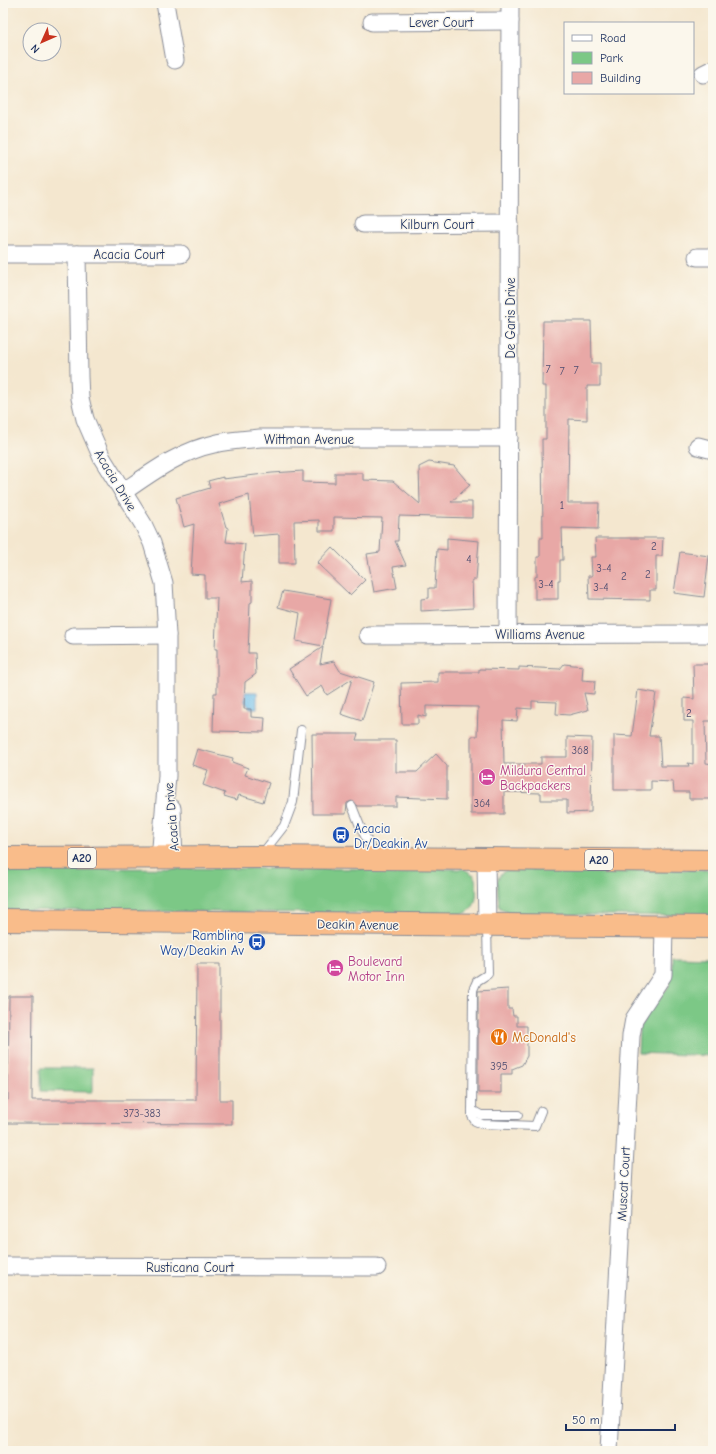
<svg xmlns="http://www.w3.org/2000/svg" width="716" height="1454" viewBox="0 0 716 1454" font-family="'Comic Neue',sans-serif">
<style>
.green{fill:#7cc886;stroke:#4c7c72}
.water{fill:#72c1ed;stroke:#4678a6}
.building{fill:#e8a8a6}
.lines{fill:none;stroke-linecap:round;stroke-linejoin:round}
.lane-casing{stroke:#888b96;stroke-width:10}
.street-casing{stroke:#888b96;stroke-width:19}
.highway-casing{stroke:#888b96;stroke-width:24}
.lane{stroke:#fff;stroke-width:8}
.street{stroke:#fff;stroke-width:17}
.highway{stroke:#f9bc8a;stroke-width:22}
.labels{text-anchor:middle;stroke-width:3;stroke-linejoin:round;paint-order:stroke}
.number-label{font-size:11px;fill:#4e4d70}
.shield{fill:#fbf7ec;stroke:#5e6b89;stroke-width:1}
.shield-label{font-size:12px;font-weight:bold;fill:#1b2f5e}
.street-label{font-size:13px;fill:#1b2f5e;stroke:#fbf7ec}
.hotel-label{font-size:13px;fill:#b23c85;stroke:#fbf7ec;text-anchor:start}
.transit-label{font-size:13px;fill:#164399;stroke:#fbf7ec;text-anchor:start}
.food-label{font-size:13px;fill:#c56008;stroke:#fbf7ec;text-anchor:start}
</style>
<rect width="100%" height="100%" fill="#fbf7ec"/>
<filter id="ink" filterUnits="userSpaceOnUse"><feTurbulence type="fractalNoise" baseFrequency=".025" numOctaves="2"/><feDisplacementMap in="SourceGraphic" scale="8" xChannelSelector="R" yChannelSelector="G"/><feConvolveMatrix kernelMatrix="1 2 1 2 8 2 1 2 1" color-interpolation-filters="sRGB"/></filter>
<filter id="wash" filterUnits="userSpaceOnUse"><feTurbulence type="fractalNoise" baseFrequency=".012" numOctaves="4" result="noise"/><feDisplacementMap in="SourceGraphic" scale="16" xChannelSelector="R" yChannelSelector="G"/><feGaussianBlur stdDeviation="0.9" result="paint"/><feColorMatrix in="noise" values="0 0 0 0 0 0 0 0 0 0 0 0 0 0 0 0 0 1.4 0 .05"/><feComposite in="paint" operator="in"/></filter>
<g filter="url(#wash)">
<rect width="100%" height="100%" fill="#f4e7cf"/>
<g class="green">
<path d="M 3,868 L 464,869 L 474,875 C 478,888 479,911 462,914 L 3,910 Z"/>
<path d="M 509,869 L 713,870 L 713,916 L 509,914 L 499,907 L 497,881 L 501,873 Z"/>
<path d="M 672,956 L 713,957 L 713,1056 L 638,1053 L 639,1030 L 647,1014 L 669,986 L 672,974 Z"/>
<path d="M 41,1068 L 93,1068 L 93,1092 L 41,1091 Z"/>
</g>
<path class="water" d="M 245,692 L 257,692 L 257,708 L 250,708 L 245,702 Z"/>
<g id="blocks">
<g class="building">
<path d="M 543,321 L 591,321 L 592,363 L 600,363 L 600,386 L 587,386 L 587,420 L 569,419 L 568,503 L 599,503 L 598,529 L 562,528 L 563,560 L 560,560 L 560,580 L 558,580 L 558,599 L 535,599 L 535,577 L 537,576 L 537,557 L 540,557 L 540,538 L 543,538 L 542,439 L 546,439 L 546,386 L 542,386 Z"/>
<path d="M 429,462 L 454,466 L 470,485 L 451,502 L 472,502 L 472,518 L 399,516 L 398,541 L 395,541 L 406,565 L 393,567 L 397,588 L 374,592 L 367,554 L 380,552 L 382,518 L 334,517 L 334,531 L 319,531 L 319,520 L 294,521 L 295,563 L 279,563 L 279,534 L 253,536 L 249,495 L 219,504 L 226,527 L 228,528 L 226,542 L 245,544 L 242,582 L 252,581 L 252,602 L 250,603 L 248,653 L 255,653 L 256,674 L 245,682 L 244,709 L 251,709 L 251,717 L 265,718 L 264,732 L 213,731 L 214,693 L 217,693 L 217,649 L 215,649 L 217,598 L 205,598 L 205,575 L 191,574 L 194,524 L 184,527 L 176,498 L 210,488 L 208,481 L 223,477 L 223,479 L 272,473 L 303,471 L 303,482 L 335,483 L 335,473 L 363,473 L 363,480 L 393,481 L 420,504 L 419,467 Z"/>
<path d="M 447,538 L 479,541 L 476,580 L 472,580 L 473,608 L 421,611 L 421,599 L 429,598 L 429,588 L 435,588 L 437,549 L 447,550 Z"/>
<path d="M 595,538 L 663,538 L 662,556 L 656,556 L 656,590 L 650,590 L 650,600 L 589,599 L 588,576 L 592,576 L 591,557 L 596,557 Z"/>
<path d="M 332,547 L 365,580 L 350,595 L 317,563 Z"/>
<path d="M 680,552 L 709,556 L 704,597 L 674,593 Z"/>
<path d="M 283,591 L 331,599 L 323,646 L 296,641 L 300,613 L 278,607 Z"/>
<path d="M 323,647 L 320,664 L 334,661 L 340,671 L 374,682 L 362,721 L 341,714 L 352,679 L 327,695 L 322,686 L 306,696 L 289,669 Z"/>
<path d="M 564,664 L 583,666 L 582,680 L 595,681 L 594,694 L 584,693 L 588,710 L 569,715 L 556,714 L 557,702 L 532,701 L 532,709 L 518,708 L 517,721 L 503,720 L 504,764 L 541,764 L 541,757 L 567,757 L 567,737 L 592,738 L 591,812 L 567,813 L 567,800 L 541,800 L 541,793 L 504,792 L 504,814 L 471,814 L 471,736 L 477,736 L 478,707 L 426,706 L 426,717 L 418,715 L 418,724 L 402,724 L 401,683 L 438,682 L 438,672 L 479,672 L 479,669 L 519,670 L 519,667 L 560,669 Z"/>
<path d="M 693,664 L 713,664 L 713,721 L 705,721 L 706,763 L 713,764 L 713,799 L 689,799 L 689,792 L 674,792 L 673,782 L 651,781 L 651,790 L 614,790 L 614,735 L 632,736 L 638,690 L 656,693 L 649,736 L 659,736 L 661,766 L 689,766 L 688,763 L 693,764 L 693,721 L 684,721 L 684,698 L 694,699 Z"/>
<path d="M 312,734 L 358,734 L 356,740 L 396,740 L 396,772 L 417,772 L 436,754 L 447,766 L 447,799 L 396,797 L 396,806 L 358,806 L 352,801 L 347,803 L 346,814 L 313,814 Z"/>
<path d="M 197,749 L 233,758 L 232,762 L 248,768 L 245,775 L 269,783 L 263,802 L 239,795 L 237,800 L 224,796 L 225,793 L 203,785 L 208,770 L 192,765 Z"/>
<path d="M 197,964 L 220,964 L 220,1100 L 232,1100 L 232,1124 L 3,1123 L 3,1100 L 8,1100 L 9,996 L 33,996 L 32,1100 L 196,1100 Z"/>
<path d="M 508,989 L 508,1009 L 512,1009 L 513,1016 L 517,1016 L 517,1026 L 527,1026 L 527,1056 L 522,1065 L 512,1069 L 512,1074 L 501,1074 L 501,1093 L 478,1093 L 478,991 Z"/>
</g>
</g>
</g>
<g filter="url(#ink)">
<use href="#blocks" fill-opacity="0" stroke="#888b96" stroke-width="1"/>
<g class="lines">
<defs>
<g id="lane">
<path d="M 352,806 L 360,826 L 375,856"/>
<path d="M 262,854 L 284,826 L 293,802 L 301,730"/>
<path d="M 487,926 L 488,974 L 477,981 L 473,990 L 472,1116 L 475,1121 L 482,1124 L 535,1126 L 541,1111"/>
<path d="M 472,1110 L 481,1115 L 518,1115"/>
</g>
<g id="street">
<path d="M 165,3 L 175,60"/>
<path d="M 372,22 L 510,21"/>
<path d="M 703,74 L 713,69"/>
<path d="M 363,224 L 510,223"/>
<path d="M 3,254 L 181,254"/>
<path d="M 77,254 L 79,377 L 80,398 L 85,419 L 102,458 L 143,524 L 152,543 L 164,583 L 167,635 L 167,776 L 160,859"/>
<path d="M 697,257 L 713,257"/>
<path d="M 698,446 L 713,450"/>
<path d="M 123,492 C 151,473 180,451 214,444 C 229,440 245,440 260,438 L 509,438"/>
<path d="M 508,634 L 510,3"/>
<path d="M 368,635 L 713,634"/>
<path d="M 73,636 L 167,635"/>
<path d="M 172,808 L 174,859"/>
<path d="M 486,860 L 487,925"/>
<path d="M 3,1266 L 377,1267"/>
<path d="M 609,1451 L 631,1036 L 634,1019 L 663,975 L 664,926"/>
</g>
<g id="highway">
<path d="M 3,858 L 259,857 L 713,861"/>
<path d="M 3,920 L 713,927"/>
</g>
</defs>
<use href="#lane" class="lane-casing"/>
<use href="#street" class="street-casing"/>
<use href="#highway" class="highway-casing"/>
<use href="#lane" class="lane"/>
<use href="#street" class="street"/>
<use href="#highway" class="highway"/>
</g>
</g>
<defs>
<symbol id="hotel-disc" viewBox="-11 -11 22 22"><circle r="9.5" fill="#d1479c" stroke="#fbf7ec"/><path d="M-6-4.5h1.5V1H6V5H4.5V3h-9V5H-6ZM-4 0a1.8 1.8 0 1 1 3.6 0ZM.5 0V-2.5h3Q6-2.5 6 0Z" fill="#fff"/></symbol>
<symbol id="bus-disc" viewBox="-11 -11 22 22"><circle r="9.5" fill="#1a4fb4" stroke="#fbf7ec"/><path d="M-5-6H5V4H4V6H2V4H-2V6H-4V4H-5ZM-3.5-4V0h7V-4ZM-3.5 1.2v1.5H-2V1.2ZM2 1.2v1.5H3.5V1.2Z" fill="#fff"/></symbol>
<symbol id="restaurant-disc" viewBox="-11 -11 22 22"><circle r="9.5" fill="#e8710a" stroke="#fbf7ec"/><path d="M-5-6h1v4h1v-4h1v4h1v-4h1v5L-1.5 .5V6h-2V.5L-5-1ZM5-6V6H3V1.5H1.5Q1.5-4 5-6Z" fill="#fff"/></symbol>
</defs>
<g fill-rule="evenodd">
<use href="#hotel-disc" x="477" y="767" width="20" height="20"/>
<use href="#bus-disc" x="331" y="825" width="20" height="20"/>
<use href="#bus-disc" x="247" y="932" width="20" height="20"/>
<use href="#hotel-disc" x="325" y="958" width="20" height="20"/>
<use href="#restaurant-disc" x="489" y="1027" width="20" height="20"/>
</g>
<g class="labels">
<g class="number-label">
<text x="548" y="373">7</text>
<text x="576" y="374">7</text>
<text x="562" y="375">7</text>
<text x="562" y="509">1</text>
<text x="654" y="550">2</text>
<text x="469" y="563">4</text>
<text x="604" y="572">3-4</text>
<text x="648" y="578">2</text>
<text x="624" y="580">2</text>
<text x="546" y="588">3-4</text>
<text x="601" y="591">3-4</text>
<text x="689" y="717">2</text>
<text x="580" y="754">368</text>
<text x="482" y="807">364</text>
<text x="499" y="1070">395</text>
<text x="142" y="1117">373-383</text>
</g>
<g class="shield">
<rect x="68" y="848" width="28" height="20" rx="3"/>
<rect x="585" y="850" width="28" height="20" rx="3"/>
</g>
<g class="shield-label">
<text x="82" y="862">A20</text>
<text x="599" y="864">A20</text>
</g>
<g class="street-label">
<text x="441" y="27">Lever Court</text>
<text x="437" y="229">Kilburn Court</text>
<text x="129" y="259">Acacia Court</text>
<text transform="translate(510 318) rotate(-90)" y="5">De Garis Drive</text>
<text x="309" y="444">Wittman Avenue</text>
<text transform="translate(116 480) rotate(59)" y="5">Acacia Drive</text>
<text x="540" y="639">Williams Avenue</text>
<text transform="translate(171 817) rotate(-95)" y="5">Acacia Drive</text>
<text transform="translate(358 924) rotate(1)" y="5">Deakin Avenue</text>
<text transform="translate(623 1184) rotate(-87)" y="5">Muscat Court</text>
<text x="190" y="1272">Rusticana Court</text>
</g>
<g class="hotel-label">
<text x="500" y="775">Mildura Central<tspan x="500" dy="15">Backpackers</tspan></text>
<text x="348" y="966">Boulevard<tspan x="348" dy="15">Motor Inn</tspan></text>
</g>
<g class="transit-label">
<text x="354" y="833">Acacia<tspan x="354" dy="15">Dr/Deakin Av</tspan></text>
<text x="244" y="940" text-anchor="end">Rambling<tspan x="244" dy="15">Way/Deakin Av</tspan></text>
</g>
<g class="food-label">
<text x="512" y="1042">McDonald's</text>
</g>
</g>
<rect width="716" height="1454" fill="none" stroke="#fbf7ec" stroke-width="16"/>
<rect x="564" y="22" width="130" height="72" fill="#fbf7ec" stroke="#a1a7b3"/>
<rect x="572" y="35" width="20" height="6" fill="#ffffff" stroke="#a1a7b3"/>
<text x="600" y="42" font-size="12" fill="#1b2f5e">Road</text>
<rect x="572" y="52" width="20" height="12" fill="#7cc886" stroke="#a1a7b3"/>
<text x="600" y="62" font-size="12" fill="#1b2f5e">Park</text>
<rect x="572" y="72" width="20" height="12" fill="#e8a8a6" stroke="#a1a7b3"/>
<text x="600" y="82" font-size="12" fill="#1b2f5e">Building</text>
<g transform="translate(42 42) rotate(225)"><circle r="19" fill="#fbf7ec" stroke="#a1a7b3"/>
<path d="M0-3L7 15L0 10L-7 15Z" fill="#c8321e"/>
<text y="-6" font-size="11" font-weight="bold" text-anchor="middle" fill="#1b2f5e">N</text>
</g>
<path d="M566 1424v6h109v-6" fill="none" stroke="#1b2f5e" stroke-width="2"/>
<text x="572" y="1424" font-size="12" fill="#1b2f5e" stroke="#fbf7ec" stroke-width="3" paint-order="stroke">50 m</text>
</svg>
